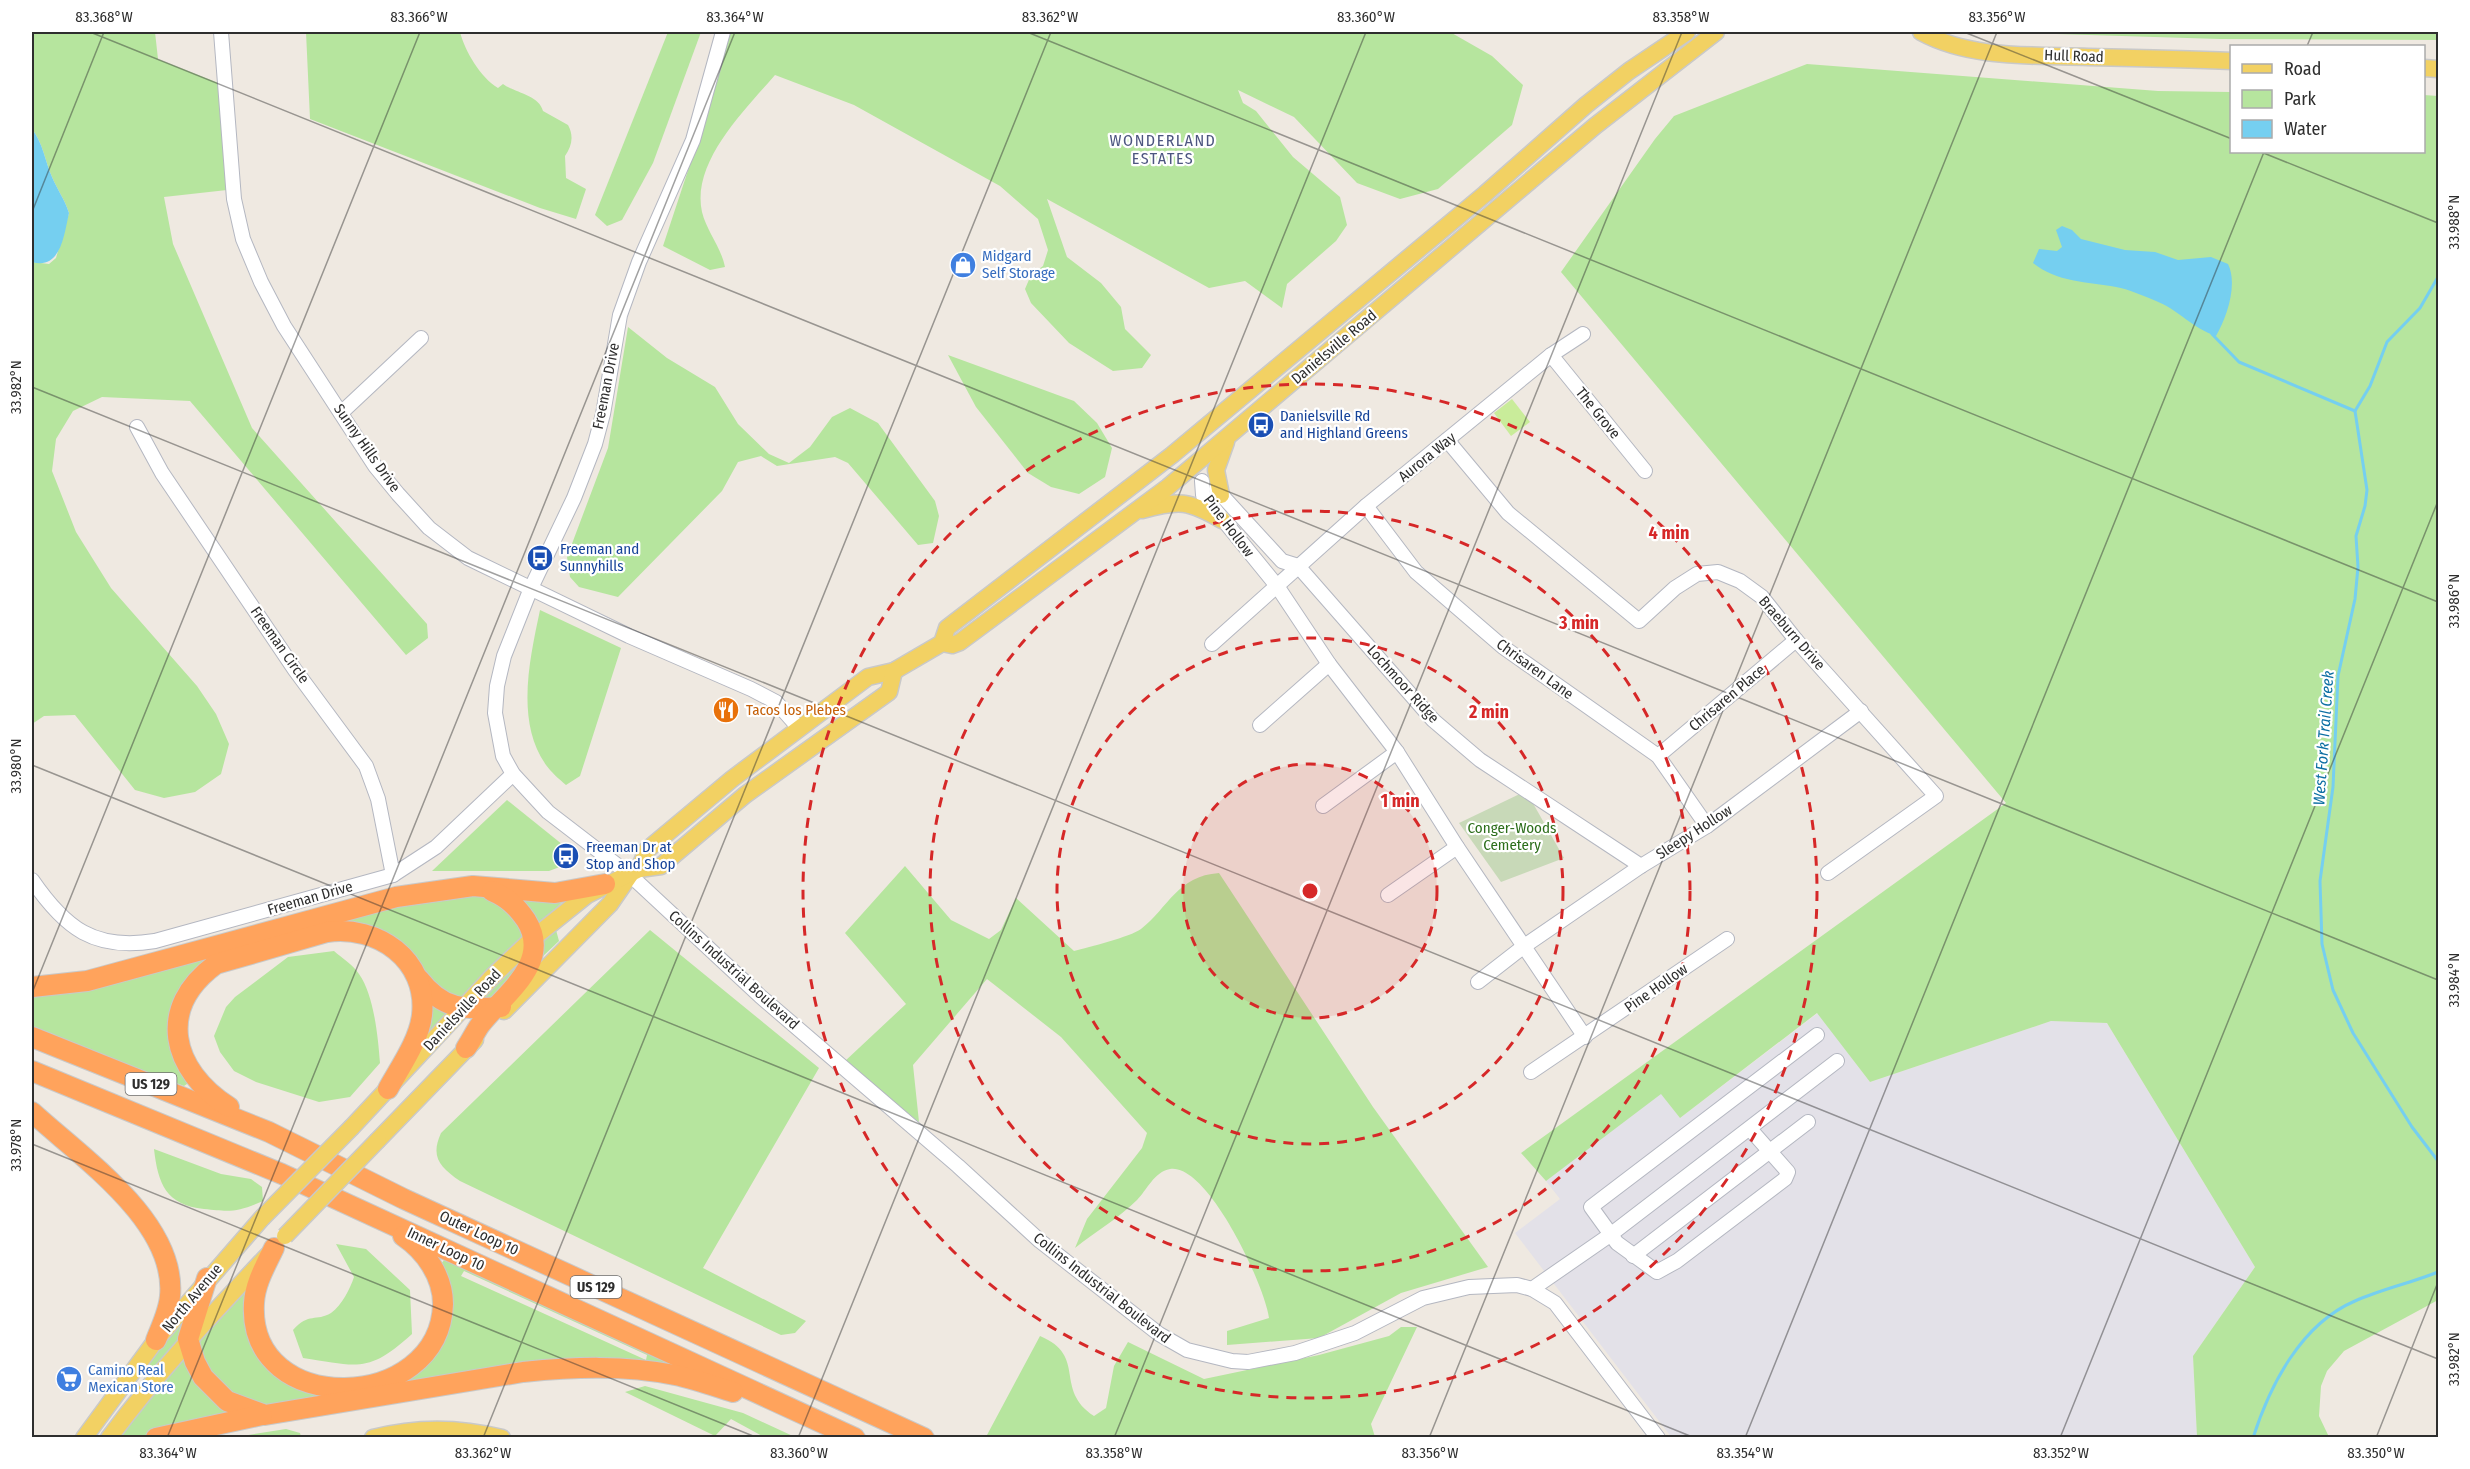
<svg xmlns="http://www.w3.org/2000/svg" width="2470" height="1469" viewBox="0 0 2470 1469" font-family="'Fira Sans Condensed',sans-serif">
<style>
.industrial{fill:#e3e1e8}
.green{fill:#b6e59e;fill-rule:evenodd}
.cemetery{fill:#c8d9b8}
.pitch{fill:#c9ec9a}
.water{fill:#75cff0}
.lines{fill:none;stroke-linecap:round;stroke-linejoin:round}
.stream{stroke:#75cff0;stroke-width:3}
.minor-casing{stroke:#b4b7c1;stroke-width:16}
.major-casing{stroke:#c9c9c9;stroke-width:19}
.highway-casing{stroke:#c9c9c9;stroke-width:22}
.minor{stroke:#fff;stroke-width:14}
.major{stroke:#f2d163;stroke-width:16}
.highway{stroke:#ffa35c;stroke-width:20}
.major-bridge-casing{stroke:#c9c9c9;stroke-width:19;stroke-linecap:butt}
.major-bridge{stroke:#f2d163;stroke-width:16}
.ticks{fill:none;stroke:#2e2e2e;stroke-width:1.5;stroke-opacity:0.45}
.ring{fill:none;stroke:#d62828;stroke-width:3;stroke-dasharray:10 8}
.labels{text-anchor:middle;stroke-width:4.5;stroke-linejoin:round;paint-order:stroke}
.shield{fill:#fff;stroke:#6d6d6d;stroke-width:1.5}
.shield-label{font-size:14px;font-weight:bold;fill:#2e2e2e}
.street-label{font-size:15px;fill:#2e2e2e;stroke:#fff}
.shop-label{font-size:15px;fill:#366cbe;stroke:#fff;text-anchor:start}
.transit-label{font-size:15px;fill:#164399;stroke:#fff;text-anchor:start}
.food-label{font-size:15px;fill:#c56008;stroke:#fff;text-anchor:start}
.park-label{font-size:15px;fill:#2c6e1b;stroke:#fff}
.neighbourhood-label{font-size:16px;letter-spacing:1.5px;fill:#4d5680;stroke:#fff}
.water-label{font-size:16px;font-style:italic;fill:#0d6fa3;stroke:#fff}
.centre{fill:#d62828;stroke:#fff;stroke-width:3}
.ring-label{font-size:18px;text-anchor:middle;font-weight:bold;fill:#d62828;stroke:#fff;stroke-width:4.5;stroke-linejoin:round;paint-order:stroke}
.neatline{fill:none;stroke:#2e2e2e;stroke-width:2}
.ticks-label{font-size:15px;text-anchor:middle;fill:#2e2e2e}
</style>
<rect width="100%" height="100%" fill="#efe9e1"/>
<path class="industrial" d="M 1818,1013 L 1870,1082 L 2051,1021 L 2107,1023 L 2255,1267 L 2193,1356 L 2197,1437 L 1672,1438 L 1515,1233 L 1560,1199 L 1546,1181 L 1661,1093 L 1680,1118 Z"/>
<g class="green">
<path d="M 32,32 L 155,32 L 158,59 L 221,84 L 227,190 L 164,197 L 173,244 L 252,428 L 427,624 L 428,638 L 406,655 L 190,401 L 102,397 L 73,411 L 56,439 L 52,471 L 76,532 L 111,588 L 197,686 L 216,714 L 229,744 L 221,774 L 195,792 L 164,798 L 135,790 L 75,715 L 44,716 L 32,724 L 32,262 L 49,264 L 56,258 L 69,213 C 65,200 57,189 52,177 C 45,161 43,143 32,129 Z"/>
<path d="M 306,32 L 460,32 C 465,51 480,77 498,88 L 503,84 C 515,93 539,95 543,111 L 568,125 C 574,136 572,146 565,156 L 566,178 L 586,189 L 576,219 L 540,208 L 310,119 Z"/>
<path d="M 668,32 L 701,32 L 653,163 L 622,220 L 607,226 L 595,215 Z"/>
<path d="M 730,32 L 1450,32 L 1492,56 L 1523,85 L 1512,125 L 1438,189 L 1400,199 L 1357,183 L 1294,117 L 1238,90 L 1243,103 L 1256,111 L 1293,157 L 1340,197 L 1347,225 L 1336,241 L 1287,284 L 1282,308 L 1245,281 L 1209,288 L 1047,199 L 1067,257 L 1101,283 L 1121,307 L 1125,329 L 1151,355 L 1142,368 L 1113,371 L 1069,343 L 1031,303 L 1025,289 L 1031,275 L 1043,266 L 1048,250 L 1038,219 L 1000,186 L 854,105 L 775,75 C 745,110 691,162 702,212 C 707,232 721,247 725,267 L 710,270 L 663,246 L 711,101 Z"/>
<path d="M 1989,32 L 2438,32 L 2438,40 L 2220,39 Z"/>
<path d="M 1807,64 L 2158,91 L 2231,92 L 2232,152 L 2424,152 L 2424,95 L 2438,96 L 2438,1300 L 2344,1351 L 2327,1371 L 2321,1386 L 2319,1416 L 2329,1437 L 2197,1437 L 2193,1356 L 2255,1267 L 2107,1023 L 2051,1021 L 1870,1082 L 1817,1013 L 1680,1118 L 1661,1094 L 1546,1181 L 1521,1153 L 2006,803 L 1561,272 L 1655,139 L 1674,116 Z"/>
<path d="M 628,327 L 667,358 L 715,387 L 738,424 L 769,454 L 789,463 L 810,447 L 832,417 L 850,408 L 878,423 L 935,501 L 939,516 L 933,543 L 918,545 L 848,463 L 835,457 L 777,466 L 761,456 L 738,462 L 722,491 L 618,597 L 579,587 L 570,577 L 567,557 L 608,448 Z"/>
<path d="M 948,355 L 1074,401 L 1097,423 L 1112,448 L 1105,477 L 1079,494 L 1051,487 L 1028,473 L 976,407 Z"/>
<path d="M 540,610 L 621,648 L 580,776 L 566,785 C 559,779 551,772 546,765 C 515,721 530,658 540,610 Z"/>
<path d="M 507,800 L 568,849 L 573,862 L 549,871 L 432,871 Z"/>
<path d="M 905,866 L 951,920 L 989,939 L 1001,930 L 1016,898 L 1074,951 C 1089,947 1130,937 1141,929 C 1169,907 1177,876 1219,873 L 1373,1107 L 1488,1267 L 1401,1293 L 1319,1338 L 1227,1345 L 1227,1331 L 1269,1318 C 1265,1286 1208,1163 1170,1169 C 1154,1172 1147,1190 1137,1200 C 1119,1218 1095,1232 1075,1248 L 1087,1219 L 1142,1148 L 1147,1133 L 1061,1037 L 987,979 L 913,1065 L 919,1122 L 844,1062 L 906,1004 L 845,933 Z"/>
<path d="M 460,892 L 499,898 L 527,937 L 459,1002 L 452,1001 L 372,930 L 234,952 L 185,988 L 190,1082 L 184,1086 L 32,1028 L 32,992 L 397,903 Z"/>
<path d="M 509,894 L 566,898 L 538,928 Z"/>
<path d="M 556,930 L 559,941 L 539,960 L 537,945 Z"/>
<path d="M 650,930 L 819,1068 L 703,1268 L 806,1321 L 795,1333 L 781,1335 L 460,1181 C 440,1167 430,1157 441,1133 Z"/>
<path d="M 334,951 C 342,958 353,965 359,974 C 374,995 378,1037 380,1063 L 350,1097 L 319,1102 L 256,1082 L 234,1071 L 220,1052 L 214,1036 L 226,1007 L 235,997 L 288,957 Z"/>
<path d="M 524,956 L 497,998 L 479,999 Z"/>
<path d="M 426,998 L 452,1011 L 413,1052 Z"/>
<path d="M 154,1149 L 221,1174 L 251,1179 L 262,1187 L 263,1201 C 237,1212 232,1212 204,1209 C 166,1205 158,1184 154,1149 Z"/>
<path d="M 336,1244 L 366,1249 L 410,1290 L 412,1334 C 368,1374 358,1366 303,1358 L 293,1330 C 309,1312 316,1322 331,1313 C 342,1305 350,1289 354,1277 Z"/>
<path d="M 446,1258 L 687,1368 L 654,1368 L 264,1408 L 215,1386 L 195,1340 L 253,1279 C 254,1297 251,1335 255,1350 C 262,1371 291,1386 310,1392 L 427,1360 L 439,1266 ZM 464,1271 L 647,1355 L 646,1360 L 461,1276 Z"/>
<path d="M 189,1309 L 184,1333 L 145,1378 L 141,1375 Z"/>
<path d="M 1401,1327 L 1417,1327 L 1371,1424 L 1375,1437 L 987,1435 L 1040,1336 C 1088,1356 1053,1389 1094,1416 L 1106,1408 L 1114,1366 L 1128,1342 L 1204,1379 L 1319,1355 L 1389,1336 Z"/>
<path d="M 186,1349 L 241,1412 L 163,1428 L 141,1437 L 119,1438 Z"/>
<path d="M 645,1386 L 743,1413 L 795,1437 L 764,1437 L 731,1419 L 715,1436 L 625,1392 Z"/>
<path d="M 286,1429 L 300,1433 L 301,1437 L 236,1437 Z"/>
</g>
<path class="cemetery" d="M 1526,791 L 1564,858 L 1501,882 L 1459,823 Z"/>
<path class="pitch" d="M 1512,399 L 1530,422 L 1511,436 L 1494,413 Z"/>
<g class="water">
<path d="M 32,129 C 43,143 45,161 52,177 C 57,189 65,200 69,213 C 64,235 61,270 32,262 Z"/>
<path d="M 2062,226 L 2072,230 L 2081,239 L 2125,250 L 2155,252 L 2178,260 L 2211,257 L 2228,264 C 2238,284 2227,317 2216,336 C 2194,329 2177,309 2156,301 C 2144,296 2128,289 2116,287 C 2088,282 2056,282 2033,263 L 2039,249 L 2057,251 L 2062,247 L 2056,230 Z"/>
</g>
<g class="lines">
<g class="stream">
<path d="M 2438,277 L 2420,308 L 2387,342 L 2370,386 L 2355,411 L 2367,490 L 2365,506 L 2356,536 L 2358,567 L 2355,599 L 2338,676 L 2333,787 L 2320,881 L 2322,944 L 2333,990 L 2353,1033 L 2412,1127 L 2438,1161"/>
<path d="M 2212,334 L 2239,362 L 2355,411"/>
<path d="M 2253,1438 C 2270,1385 2301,1324 2355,1301 C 2382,1289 2411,1283 2438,1272"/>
</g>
<defs>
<g id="minor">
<path d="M 221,32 L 234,199 L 243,239 L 261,282 L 284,326 L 375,466 L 398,494 L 429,528 L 468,558 L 629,636 L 751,689 L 776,702 L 799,728"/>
<path d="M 723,32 L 693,140 L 639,262 L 620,315 L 603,414 L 595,444 L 574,498 L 531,588 L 504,656 L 497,686 L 495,713 L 503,756 L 513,774 L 548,812 L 630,875 L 760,996 L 958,1166 L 1040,1241 L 1159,1334 L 1187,1350 L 1232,1361 L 1248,1362 L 1295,1353 L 1355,1333 L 1423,1298 L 1469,1287 L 1517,1285 L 1532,1289 L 1555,1303 L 1658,1438"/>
<path d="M 1551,355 L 1645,471"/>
<path d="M 341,413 L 421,338"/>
<path d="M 137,427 L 162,473 L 295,670 L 366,766 L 378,799 L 393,875"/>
<path d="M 1447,440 L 1508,513 L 1639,621 L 1675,588 L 1697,574 L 1718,572 L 1740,581 L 1762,597 L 1796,640 L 1936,796 L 1828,873"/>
<path d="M 1202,481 L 1203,495 L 1277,586 L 1329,664 L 1397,752 L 1457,847 L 1585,1037"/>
<path d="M 1216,489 L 1282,561 L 1298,566 L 1433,720 L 1480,760 L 1641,866"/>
<path d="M 1366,506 L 1416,572 L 1503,647 L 1658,756 L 1707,826"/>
<path d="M 1212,644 L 1366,506 L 1551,355 L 1583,334"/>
<path d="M 1260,725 L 1329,664"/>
<path d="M 1658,756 L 1796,640"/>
<path d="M 1323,806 L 1397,752"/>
<path d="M 32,880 C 65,928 94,951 155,941 L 393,875 L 436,847 L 513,774"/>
<path d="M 1388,895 L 1457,847"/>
<path d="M 1478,982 L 1523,947 L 1641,866 L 1707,826 L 1861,711"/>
<path d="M 1531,1072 L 1727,939"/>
<path d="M 1750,1129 L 1788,1172 L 1785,1179 L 1677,1261 L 1657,1272 L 1617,1243 L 1591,1207 L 1817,1035"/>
<path d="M 1633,1256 L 1808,1122"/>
<path d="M 1532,1289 L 1610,1235 L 1837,1061"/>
</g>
<g id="major">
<path d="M 1921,32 C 1970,59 2033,55 2088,57 C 2136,58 2184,59 2232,61"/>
<path d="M 2424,68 L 2438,69"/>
<path d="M 1221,495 L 1216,470 L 1226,442"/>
<path d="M 1142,510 C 1179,500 1188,500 1222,520"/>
<path d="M 942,643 L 952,645 L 960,642 L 1168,487 L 1595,126 L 1716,32"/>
<path d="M 639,869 L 647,850 L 732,779 L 868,677 L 894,671 L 942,643 L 947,628 L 1172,455 L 1485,194 L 1586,105 L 1629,71 L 1687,32"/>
<path d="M 504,1011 L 610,904 L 630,875"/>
<path d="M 352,1127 L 492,977 L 532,939 L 587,895 L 639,869 L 661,866 L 745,795 L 889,692 L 894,671"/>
<path d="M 378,1140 L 475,1040"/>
<path d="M 84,1438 L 156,1340 L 262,1218"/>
<path d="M 109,1438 C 158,1372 212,1314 268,1255"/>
<path d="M 373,1438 C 415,1427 459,1427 502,1438"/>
</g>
<g id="highway">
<path d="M 419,979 C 443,1010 464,1010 501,1007"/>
<path d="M 32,987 L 87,981 L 396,897 L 473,886 L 555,893 L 605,884"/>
<path d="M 32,1037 L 269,1132 L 404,1199 L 924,1438"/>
<path d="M 466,1048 C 471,1041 475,1032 480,1025 C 503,995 553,963 526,920 C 516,906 508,898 492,891"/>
<path d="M 32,1071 L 282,1174 L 855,1438"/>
<path d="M 229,1107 C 171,1070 156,1008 216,964 L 327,932 C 377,925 428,959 422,1015 C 419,1041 400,1067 388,1089"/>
<path d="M 32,1112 C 81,1157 177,1222 170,1296 C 169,1311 161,1327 156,1340"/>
<path d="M 274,1248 C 266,1265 255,1283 254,1303 C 247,1419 440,1413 443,1304 C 443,1276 425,1251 403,1236"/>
<path d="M 207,1278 L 188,1339 L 195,1362 L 203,1377 L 227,1401 L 265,1415 L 523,1372 C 574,1367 624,1365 675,1375 C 694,1379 714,1386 733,1392"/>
<path d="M 156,1438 L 262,1415"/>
</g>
</defs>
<use href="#minor" class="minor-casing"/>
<use href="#major" class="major-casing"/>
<use href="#highway" class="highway-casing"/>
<use href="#minor" class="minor"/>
<use href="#major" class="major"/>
<use href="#highway" class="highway"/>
<defs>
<g id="major-bridge">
<path d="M 262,1218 L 352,1127"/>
<path d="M 285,1236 L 378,1140"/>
</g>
</defs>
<use href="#major-bridge" class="major-bridge-casing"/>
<use href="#major-bridge" class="major-bridge"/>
</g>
<path class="ticks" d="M 90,32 L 2438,980M 1027,32 L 2438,602M 1964,32 L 2232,139M 2307,46 L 2313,32M 2261,152 L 2438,223M 32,212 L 104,32M 32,387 L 2438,1359M 32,765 L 1695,1438M 32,993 L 420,32M 32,1144 L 758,1438M 167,1438 L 735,32M 483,1438 L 1051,32M 798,1438 L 1366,32M 1114,1438 L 1682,32M 1429,1438 L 1997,32M 1745,1438 L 2264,152M 2060,1438 L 2438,501M 2376,1438 L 2438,1282"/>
<circle cx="1310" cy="891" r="127" fill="#d62828" fill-opacity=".12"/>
<g class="ring">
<circle cx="1310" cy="891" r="127"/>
<circle cx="1310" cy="891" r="253"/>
<circle cx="1310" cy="891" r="380"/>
<circle cx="1310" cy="891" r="507"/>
</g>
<defs>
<symbol id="shop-disc" viewBox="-11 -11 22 22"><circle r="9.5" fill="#3f7fe0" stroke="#fff"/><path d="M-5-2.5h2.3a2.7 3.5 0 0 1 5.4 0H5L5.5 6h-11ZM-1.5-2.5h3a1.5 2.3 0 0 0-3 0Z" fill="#fff"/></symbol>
<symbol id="bus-disc" viewBox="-11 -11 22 22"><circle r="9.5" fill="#1a4fb4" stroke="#fff"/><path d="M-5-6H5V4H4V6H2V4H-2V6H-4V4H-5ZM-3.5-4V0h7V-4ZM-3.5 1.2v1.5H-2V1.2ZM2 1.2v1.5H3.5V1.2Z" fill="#fff"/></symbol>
<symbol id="restaurant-disc" viewBox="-11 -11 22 22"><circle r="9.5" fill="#e8710a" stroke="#fff"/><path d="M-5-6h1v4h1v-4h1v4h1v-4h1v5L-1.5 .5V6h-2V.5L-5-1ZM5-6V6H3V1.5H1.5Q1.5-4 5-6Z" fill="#fff"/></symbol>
<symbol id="supermarket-disc" viewBox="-11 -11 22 22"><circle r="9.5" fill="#3f7fe0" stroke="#fff"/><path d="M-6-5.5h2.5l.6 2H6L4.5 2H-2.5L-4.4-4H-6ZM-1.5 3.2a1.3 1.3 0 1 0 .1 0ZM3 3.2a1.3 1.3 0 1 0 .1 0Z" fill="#fff"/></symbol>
</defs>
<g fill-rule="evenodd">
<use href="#shop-disc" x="948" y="250" width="30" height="30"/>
<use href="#bus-disc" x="1246" y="410" width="30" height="30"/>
<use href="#bus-disc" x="525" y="543" width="30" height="30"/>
<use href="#restaurant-disc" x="711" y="695" width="30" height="30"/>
<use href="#bus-disc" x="551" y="841" width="30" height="30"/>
<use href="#supermarket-disc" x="54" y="1364" width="30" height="30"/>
</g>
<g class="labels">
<g class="shield">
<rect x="125.5" y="1073" width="51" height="22" rx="4.5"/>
<rect x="570.5" y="1276" width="51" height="22" rx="4.5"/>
</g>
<g class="shield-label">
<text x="151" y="1089">US 129</text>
<text x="596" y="1292">US 129</text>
</g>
<g class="street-label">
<text transform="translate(2074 56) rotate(2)" y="5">Hull Road</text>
<text transform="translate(1334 347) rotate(-40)" y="5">Danielsville Road</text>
<text transform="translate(606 386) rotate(-79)" y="5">Freeman Drive</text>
<text transform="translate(1598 413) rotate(51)" y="5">The Grove</text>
<text transform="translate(367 448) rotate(55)" y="5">Sunny Hills Drive</text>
<text transform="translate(1427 457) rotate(-39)" y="5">Aurora Way</text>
<text transform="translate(1229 526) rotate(53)" y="5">Pine Hollow</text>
<text transform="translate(1792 633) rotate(49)" y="5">Braeburn Drive</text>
<text transform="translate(280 645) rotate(55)" y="5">Freeman Circle</text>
<text transform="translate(1535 669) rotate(36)" y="5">Chrisaren Lane</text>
<text transform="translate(1403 684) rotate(48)" y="5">Lochmoor Ridge</text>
<text transform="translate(1727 698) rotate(-40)" y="5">Chrisaren Place</text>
<text transform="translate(1694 832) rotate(-33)" y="5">Sleepy Hollow</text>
<text transform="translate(310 898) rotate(-16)" y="5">Freeman Drive</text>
<text transform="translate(734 970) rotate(42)" y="5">Collins Industrial Boulevard</text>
<text transform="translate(1656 988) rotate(-35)" y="5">Pine Hollow</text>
<text transform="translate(462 1010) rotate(-47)" y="5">Danielsville Road</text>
<text transform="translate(479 1233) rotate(25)" y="5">Outer Loop 10</text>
<text transform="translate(446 1249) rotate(25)" y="5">Inner Loop 10</text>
<text transform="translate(1102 1288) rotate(38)" y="5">Collins Industrial Boulevard</text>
<text transform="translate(192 1298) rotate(-50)" y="5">North Avenue</text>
</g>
<g class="shop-label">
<text x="982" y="261">Midgard<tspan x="982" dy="17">Self Storage</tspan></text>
<text x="88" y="1375">Camino Real<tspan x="88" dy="17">Mexican Store</tspan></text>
</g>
<g class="transit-label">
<text x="1280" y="421">Danielsville Rd<tspan x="1280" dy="17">and Highland Greens</tspan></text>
<text x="560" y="554">Freeman and<tspan x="560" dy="17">Sunnyhills</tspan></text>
<text x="586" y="852">Freeman Dr at<tspan x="586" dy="17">Stop and Shop</tspan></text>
</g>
<g class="food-label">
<text x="746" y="715">Tacos los Plebes</text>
</g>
<g class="park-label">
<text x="1512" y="833">Conger-Woods<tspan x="1512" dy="17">Cemetery</tspan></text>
</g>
<g class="neighbourhood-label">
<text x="1163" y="146">WONDERLAND<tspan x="1163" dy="18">ESTATES</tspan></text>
</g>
<g class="water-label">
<text transform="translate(2323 738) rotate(-86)" y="6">West Fork Trail Creek</text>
</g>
</g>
<circle cx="1310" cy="891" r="9" class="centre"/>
<g class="ring-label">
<text x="1669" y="539">4 min</text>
<text x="1579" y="629">3 min</text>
<text x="1489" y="718">2 min</text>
<text x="1400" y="807">1 min</text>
</g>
<rect width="2470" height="1469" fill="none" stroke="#ffffff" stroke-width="66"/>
<rect x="2230" y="45" width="195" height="108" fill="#ffffff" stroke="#ababab" stroke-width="1.5"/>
<rect x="2242" y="64" width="30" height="9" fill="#f2d163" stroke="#ababab" stroke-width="1.5"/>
<text x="2284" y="75" font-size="18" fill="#2e2e2e">Road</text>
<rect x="2242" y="90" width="30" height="18" fill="#b6e59e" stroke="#ababab" stroke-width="1.5"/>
<text x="2284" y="105" font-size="18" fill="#2e2e2e">Park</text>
<rect x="2242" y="120" width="30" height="18" fill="#75cff0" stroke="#ababab" stroke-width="1.5"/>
<text x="2284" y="135" font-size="18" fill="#2e2e2e">Water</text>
<rect x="33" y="33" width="2404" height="1403" class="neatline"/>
<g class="ticks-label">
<text x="104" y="22">83.368°W</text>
<text x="419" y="22">83.366°W</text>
<text x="735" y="22">83.364°W</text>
<text x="1050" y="22">83.362°W</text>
<text x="1366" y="22">83.360°W</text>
<text x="1681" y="22">83.358°W</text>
<text x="1997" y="22">83.356°W</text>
<text transform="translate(2454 222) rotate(-90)" y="5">33.988°N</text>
<text transform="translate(16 387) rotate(-90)" y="5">33.982°N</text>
<text transform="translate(2454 601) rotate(-90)" y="5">33.986°N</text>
<text transform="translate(16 766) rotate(-90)" y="5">33.980°N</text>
<text transform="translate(2454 980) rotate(-90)" y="5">33.984°N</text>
<text transform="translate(16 1145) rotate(-90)" y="5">33.978°N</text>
<text transform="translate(2454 1359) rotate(-90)" y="5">33.982°N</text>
<text x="168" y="1458">83.364°W</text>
<text x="483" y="1458">83.362°W</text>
<text x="799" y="1458">83.360°W</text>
<text x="1114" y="1458">83.358°W</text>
<text x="1430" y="1458">83.356°W</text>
<text x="1745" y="1458">83.354°W</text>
<text x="2061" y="1458">83.352°W</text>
<text x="2376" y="1458">83.350°W</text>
</g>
</svg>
